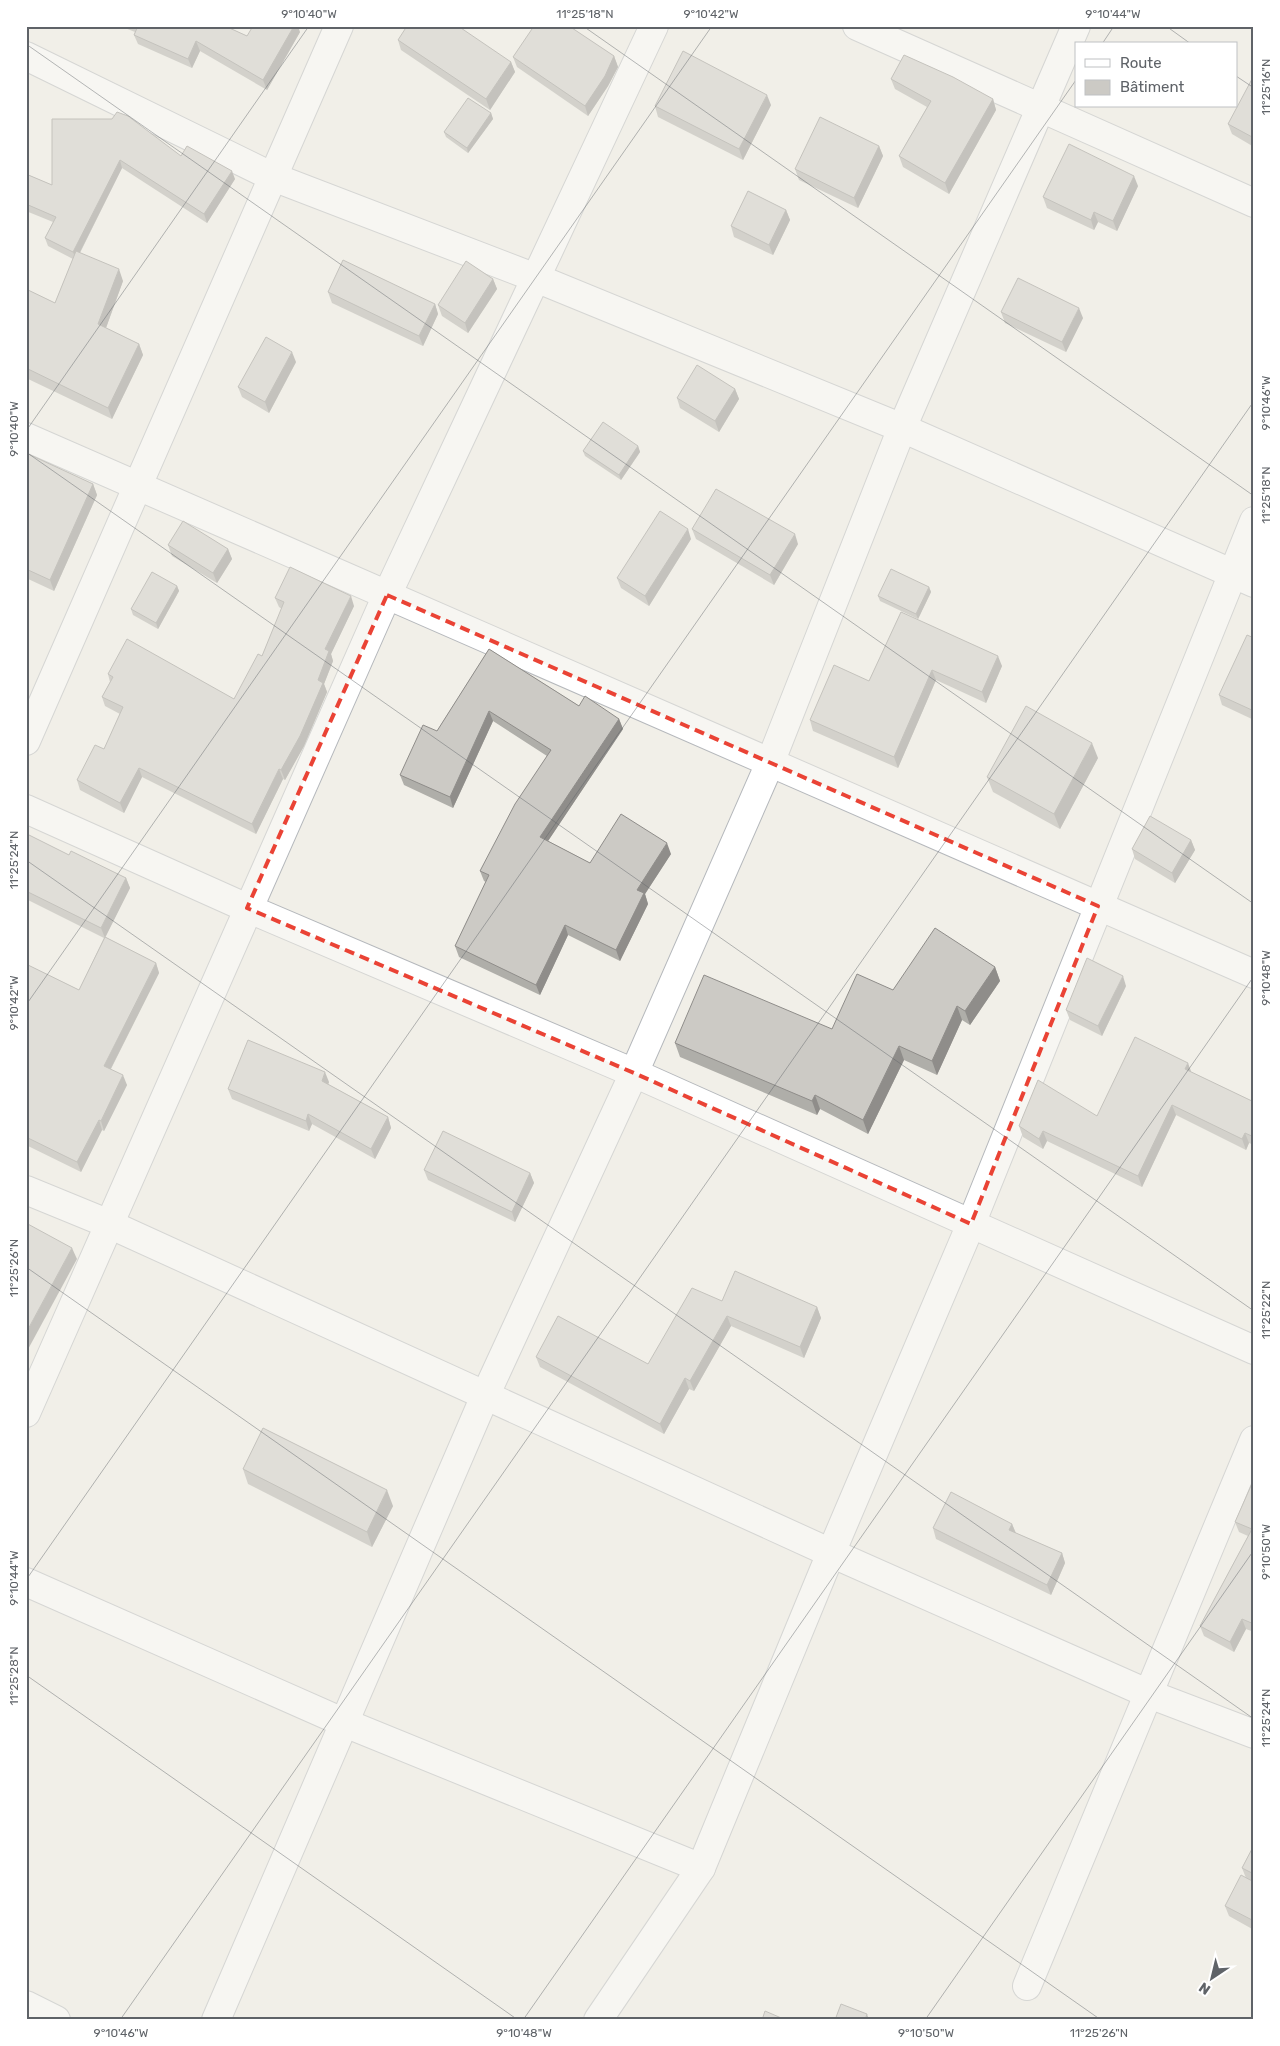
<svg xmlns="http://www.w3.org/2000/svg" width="1280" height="2046" viewBox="0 0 1280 2046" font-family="Rubik,sans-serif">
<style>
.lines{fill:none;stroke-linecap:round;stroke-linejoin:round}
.street-casing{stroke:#b5b8bc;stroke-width:30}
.street{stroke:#fff;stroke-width:28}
.wall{fill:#afaea9}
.shaded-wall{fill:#8f8d8a}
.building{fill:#cccac5;stroke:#8f8d8a}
.marked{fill:none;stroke:#ea4335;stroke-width:4;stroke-dasharray:10 6;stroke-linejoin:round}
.ticks{fill:none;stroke:#5f6368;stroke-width:1;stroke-opacity:0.45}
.neatline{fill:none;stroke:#5f6368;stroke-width:2}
.ticks-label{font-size:12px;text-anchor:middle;fill:#5f6368}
</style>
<rect width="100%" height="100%" fill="#f1efe8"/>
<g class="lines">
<defs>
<g id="street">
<path d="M 857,26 L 1254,203"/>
<path d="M 26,56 L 273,177 L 536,278 L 902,428 L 1254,583"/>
<path d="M 26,437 L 1254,974"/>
<path d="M 26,741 L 339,26"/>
<path d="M 26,809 L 247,908 L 634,1073 L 1254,1350"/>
<path d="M 26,1190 L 109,1224 L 831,1553 L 1149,1694 L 1254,1734"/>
<path d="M 26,1413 L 387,595 L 654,26"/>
<path d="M 26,1582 L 345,1723 L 701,1868"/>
<path d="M 1027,1986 L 1254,1440"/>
<path d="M 26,2005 L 56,2020"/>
<path d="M 216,2020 L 485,1396 L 634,1073 L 770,763 L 902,428 L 1076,26"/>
<path d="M 598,2020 L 701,1868 L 831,1553 L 971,1224 L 1254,521"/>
</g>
</defs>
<use href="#street" class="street-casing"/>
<use href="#street" class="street"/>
</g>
<g class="wall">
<path d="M 120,26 L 225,26 L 247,36 L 300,32 L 267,90 L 200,51 L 192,68 L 138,44 L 134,35 L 135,32 Z"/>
<path d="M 398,40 L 511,62 L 515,72 L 490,110 L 401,50 Z"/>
<path d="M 614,56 L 618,67 L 608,86 L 588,116 L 517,67 L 513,57 Z"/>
<path d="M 891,79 L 993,99 L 996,110 L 949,194 L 903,167 L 899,156 L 927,107 L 895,89 Z"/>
<path d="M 1254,80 L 1254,147 L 1232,134 L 1228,124 Z"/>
<path d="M 771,105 L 743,160 L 658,117 L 655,106 Z"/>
<path d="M 491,113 L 493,119 L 468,153 L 446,137 L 444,132 Z"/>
<path d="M 52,119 L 181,156 L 235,179 L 207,223 L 122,168 L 80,253 L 123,281 L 106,328 L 139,344 L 143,355 L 112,419 L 26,378 L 26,289 L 55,303 L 73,259 L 48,246 L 45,238 L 53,222 L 26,211 L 26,174 L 52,185 Z"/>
<path d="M 879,146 L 883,156 L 858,208 L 799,180 L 795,169 Z"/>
<path d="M 1138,186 L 1117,231 L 1098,222 L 1094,230 L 1047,208 L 1043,197 Z"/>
<path d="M 786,210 L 790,220 L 773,255 L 734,237 L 731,226 Z"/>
<path d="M 493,279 L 497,289 L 468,333 L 442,316 L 438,305 Z"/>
<path d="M 328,292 L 435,304 L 438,314 L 423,346 L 332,303 Z"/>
<path d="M 1001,312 L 1083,318 L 1066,352 L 1005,323 Z"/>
<path d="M 296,362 L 269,413 L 242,397 L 238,387 Z"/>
<path d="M 735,389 L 739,399 L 719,432 L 680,408 L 677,398 Z"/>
<path d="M 638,446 L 640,452 L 621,480 L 585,456 L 583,451 Z"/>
<path d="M 26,453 L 93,484 L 97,495 L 54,591 L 26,578 Z"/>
<path d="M 692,529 L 798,544 L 774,585 L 696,539 Z"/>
<path d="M 691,539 L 649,606 L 621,588 L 617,578 Z"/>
<path d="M 168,545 L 228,549 L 232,559 L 217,583 L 172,556 Z"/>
<path d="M 177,586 L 179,591 L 158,629 L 133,615 L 131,609 Z"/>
<path d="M 929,587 L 931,592 L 918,619 L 880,601 L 878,596 Z"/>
<path d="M 275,598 L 354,606 L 331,654 L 333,661 L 324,684 L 327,692 L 304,746 L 285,780 L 283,779 L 256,834 L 142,777 L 124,813 L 80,790 L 77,780 L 104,749 L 120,714 L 105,706 L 102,697 L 110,682 L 108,674 L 234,699 L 262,656 L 282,609 L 279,607 Z"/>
<path d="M 901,612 L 1002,666 L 986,703 L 936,680 L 898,768 L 813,731 L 810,720 L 869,681 Z"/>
<path d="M 1254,638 L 1254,720 L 1222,705 L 1219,695 Z"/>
<path d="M 489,649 L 579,706 L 619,719 L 623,729 L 548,841 L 590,863 L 671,854 L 645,894 L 648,904 L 620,961 L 568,935 L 540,995 L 459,957 L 455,946 L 486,882 L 484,881 L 480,871 L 547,756 L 493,721 L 453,808 L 404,785 L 400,775 L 437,731 Z"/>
<path d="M 1098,758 L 1060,829 L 993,792 L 987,777 Z"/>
<path d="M 1191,840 L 1195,850 L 1175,883 L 1135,859 L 1132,849 Z"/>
<path d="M 26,841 L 69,855 L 126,878 L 130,888 L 105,937 L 156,963 L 159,973 L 111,1069 L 127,1085 L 104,1131 L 102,1130 L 81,1172 L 26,1145 L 26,964 L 79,990 L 104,938 L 26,899 Z"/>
<path d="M 995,967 L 1000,981 L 970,1025 L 962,1020 L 937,1075 L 904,1060 L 868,1134 L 820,1109 L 817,1115 L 680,1057 L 675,1043 L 832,1029 L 893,990 Z"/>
<path d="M 1126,986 L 1102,1036 L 1070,1020 L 1066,1010 Z"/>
<path d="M 1191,1072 L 1254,1102 L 1254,1145 L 1249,1143 L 1246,1150 L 1176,1115 L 1142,1187 L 1047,1141 L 1043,1149 L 1023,1137 L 1019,1126 L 1097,1116 Z"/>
<path d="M 329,1082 L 328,1084 L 388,1117 L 391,1128 L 375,1159 L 312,1124 L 309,1131 L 232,1099 L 228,1089 Z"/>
<path d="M 424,1170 L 530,1173 L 534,1183 L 515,1222 L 428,1180 Z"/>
<path d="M 722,1301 L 817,1307 L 821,1318 L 804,1358 L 731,1326 L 694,1391 L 689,1389 L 664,1434 L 540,1367 L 536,1357 L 648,1364 Z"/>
<path d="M 243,1469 L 393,1506 L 372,1547 L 248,1484 Z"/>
<path d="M 1254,1479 L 1254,1632 L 1246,1629 L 1234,1652 L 1204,1636 L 1200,1626 L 1248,1536 L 1239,1532 L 1235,1522 Z"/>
<path d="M 1012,1524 L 1016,1533 L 1062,1553 L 1065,1563 L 1051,1595 L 936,1539 L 933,1528 Z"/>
<path d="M 1254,1845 L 1254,1930 L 1229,1916 L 1225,1906 L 1246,1878 L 1242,1868 Z"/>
</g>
<g class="shaded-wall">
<path d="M 294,26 L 298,26 L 300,32 L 267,90 L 263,80 Z"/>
<path d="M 196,41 L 200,51 L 192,68 L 188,59 Z"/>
<path d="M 614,56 L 618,67 L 608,86 L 588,116 L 585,106 Z"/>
<path d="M 511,62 L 515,72 L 490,110 L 486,99 Z"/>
<path d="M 767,95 L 771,105 L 743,160 L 739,149 Z"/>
<path d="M 993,99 L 996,110 L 949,194 L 945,183 Z"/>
<path d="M 491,113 L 493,119 L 468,153 L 467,148 Z"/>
<path d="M 879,146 L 883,156 L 858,208 L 854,198 Z"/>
<path d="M 120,160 L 122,168 L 76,260 L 73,252 Z"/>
<path d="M 232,171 L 235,179 L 207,223 L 204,214 Z"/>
<path d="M 1134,176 L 1138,186 L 1117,231 L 1113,221 Z"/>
<path d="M 786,210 L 790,220 L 773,255 L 769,245 Z"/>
<path d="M 1094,212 L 1098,222 L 1094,230 L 1091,220 Z"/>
<path d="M 119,269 L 123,281 L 103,336 L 98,324 Z"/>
<path d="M 493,279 L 497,289 L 468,333 L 465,323 Z"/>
<path d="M 435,304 L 438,314 L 423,346 L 419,336 Z"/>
<path d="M 1079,308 L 1083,318 L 1066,352 L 1062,342 Z"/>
<path d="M 139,344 L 143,355 L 112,419 L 108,408 Z"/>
<path d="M 292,352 L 296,362 L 269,413 L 265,402 Z"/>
<path d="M 735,389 L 739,399 L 719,432 L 715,421 Z"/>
<path d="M 638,446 L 640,452 L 621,480 L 619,475 Z"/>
<path d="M 93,484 L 97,495 L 54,591 L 50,580 Z"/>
<path d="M 688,529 L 691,539 L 649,606 L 645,596 Z"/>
<path d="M 795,534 L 798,544 L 774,585 L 770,575 Z"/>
<path d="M 228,549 L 232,559 L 217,583 L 213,573 Z"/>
<path d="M 177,586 L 179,591 L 158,629 L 156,623 Z"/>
<path d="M 929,587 L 931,592 L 918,619 L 916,614 Z"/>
<path d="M 351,596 L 354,606 L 331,654 L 333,661 L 324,684 L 327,692 L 304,746 L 285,780 L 281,770 L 325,649 Z"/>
<path d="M 998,656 L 1002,666 L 986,703 L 982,692 Z"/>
<path d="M 932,670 L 936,680 L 898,768 L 894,757 Z"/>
<path d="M 489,711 L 493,721 L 453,808 L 450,797 Z"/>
<path d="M 619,719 L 623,729 L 544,847 L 540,837 Z"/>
<path d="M 1092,743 L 1098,758 L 1060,829 L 1054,814 Z"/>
<path d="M 139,768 L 142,777 L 124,813 L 120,803 Z"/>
<path d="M 279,769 L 283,779 L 256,834 L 252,824 Z"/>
<path d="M 1191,840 L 1195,850 L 1175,883 L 1172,873 Z"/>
<path d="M 667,843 L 671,854 L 645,894 L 648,904 L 620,961 L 616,950 L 637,890 Z"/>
<path d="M 126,878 L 130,888 L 105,938 L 101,928 Z"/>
<path d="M 565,925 L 568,935 L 540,995 L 536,985 Z"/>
<path d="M 156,963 L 159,973 L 107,1076 L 104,1066 Z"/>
<path d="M 995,967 L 1000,981 L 970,1025 L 965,1011 Z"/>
<path d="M 1123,976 L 1126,986 L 1102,1036 L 1098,1026 Z"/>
<path d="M 957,1006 L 962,1020 L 937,1075 L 932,1061 Z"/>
<path d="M 899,1046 L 904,1060 L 868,1134 L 863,1120 Z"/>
<path d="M 1188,1063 L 1192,1074 L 1185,1069 Z"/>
<path d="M 325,1072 L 329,1082 L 326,1091 L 322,1081 Z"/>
<path d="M 123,1075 L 127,1085 L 104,1131 L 101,1121 Z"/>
<path d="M 815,1095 L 820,1109 L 817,1115 L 812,1101 Z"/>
<path d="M 1172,1105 L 1176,1115 L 1142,1187 L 1138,1176 Z"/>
<path d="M 308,1114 L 312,1124 L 309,1131 L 306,1121 Z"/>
<path d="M 388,1117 L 391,1128 L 375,1159 L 371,1149 Z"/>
<path d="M 99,1120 L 102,1130 L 81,1172 L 77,1162 Z"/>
<path d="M 1043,1131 L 1047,1141 L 1043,1149 L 1039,1139 Z"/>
<path d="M 1245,1133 L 1249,1143 L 1246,1150 L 1242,1139 Z"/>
<path d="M 530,1173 L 534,1183 L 515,1222 L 512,1212 Z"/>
<path d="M 72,1248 L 77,1259 L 26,1353 L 26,1333 Z"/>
<path d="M 817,1307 L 821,1318 L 804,1358 L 800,1347 Z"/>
<path d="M 727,1316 L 731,1326 L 694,1391 L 690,1381 Z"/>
<path d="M 685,1378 L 689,1389 L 664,1434 L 660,1424 Z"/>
<path d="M 387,1490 L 393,1506 L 372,1547 L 367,1532 Z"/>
<path d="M 1012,1524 L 1016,1534 L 1009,1530 Z"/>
<path d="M 1062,1553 L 1065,1563 L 1051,1595 L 1047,1585 Z"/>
<path d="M 1242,1619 L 1246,1629 L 1234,1652 L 1230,1642 Z"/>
<path d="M 867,2014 L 869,2020 L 865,2020 Z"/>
</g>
<g class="building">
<path d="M 138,26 L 225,26 L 247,36 L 253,26 L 294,26 L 263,80 L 196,41 L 188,59 L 134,35 Z"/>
<path d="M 407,26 L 458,26 L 511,62 L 486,99 L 398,40 Z"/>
<path d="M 534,26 L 569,26 L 614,56 L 605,76 L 585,106 L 513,57 Z"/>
<path d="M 683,51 L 767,95 L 739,149 L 655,106 Z"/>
<path d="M 904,55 L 953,77 L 993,99 L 945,183 L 899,156 L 931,101 L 891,79 Z"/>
<path d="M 1252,79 L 1254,80 L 1254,138 L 1228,124 Z"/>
<path d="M 468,98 L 491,113 L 467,148 L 444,132 Z"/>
<path d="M 117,112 L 128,116 L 181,156 L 187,146 L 232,171 L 204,214 L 120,160 L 73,252 L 45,238 L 56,217 L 26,204 L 26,174 L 52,185 L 52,119 L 112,119 Z"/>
<path d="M 820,117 L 879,146 L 854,198 L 795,169 Z"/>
<path d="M 1069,144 L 1134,176 L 1113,221 L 1094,212 L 1091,220 L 1043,197 Z"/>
<path d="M 748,191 L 786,210 L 769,245 L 731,226 Z"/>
<path d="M 76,251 L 119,269 L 98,324 L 139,344 L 108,408 L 26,368 L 26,289 L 55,303 Z"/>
<path d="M 343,260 L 435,304 L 419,336 L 328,292 Z"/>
<path d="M 466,261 L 493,279 L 465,323 L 438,305 Z"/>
<path d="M 1018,278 L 1079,308 L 1062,342 L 1001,312 Z"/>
<path d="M 266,337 L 292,352 L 265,402 L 238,387 Z"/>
<path d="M 697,365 L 735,389 L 715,421 L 677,398 Z"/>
<path d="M 603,422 L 638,446 L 619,475 L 583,451 Z"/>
<path d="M 26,453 L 93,484 L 50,580 L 26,569 Z"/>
<path d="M 716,489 L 795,534 L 770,575 L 692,529 Z"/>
<path d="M 660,511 L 688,529 L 645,596 L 617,578 Z"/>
<path d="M 183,521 L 228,549 L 213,573 L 168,545 Z"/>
<path d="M 290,567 L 351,596 L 325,649 L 329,651 L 318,680 L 323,683 L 300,736 L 281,770 L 279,769 L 252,824 L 139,768 L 120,803 L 77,780 L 95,745 L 104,749 L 123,707 L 102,697 L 113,677 L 108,674 L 127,639 L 234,699 L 258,654 L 262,656 L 284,602 L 275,598 Z"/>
<path d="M 891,569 L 929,587 L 916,614 L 878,596 Z"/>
<path d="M 152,572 L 177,586 L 156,623 L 131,609 Z"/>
<path d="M 901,612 L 998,656 L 982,692 L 932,670 L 894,757 L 810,720 L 834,665 L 869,681 Z"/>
<path d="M 1247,635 L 1254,638 L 1254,711 L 1219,695 Z"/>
<path d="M 489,649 L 579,706 L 585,696 L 619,719 L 540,837 L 590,863 L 621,814 L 667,843 L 637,890 L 644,893 L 616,950 L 565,925 L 536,985 L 455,946 L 489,875 L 480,871 L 515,804 L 551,750 L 489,711 L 450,797 L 400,775 L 423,725 L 437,731 Z"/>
<path d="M 1026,706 L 1092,743 L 1054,814 L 987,777 Z"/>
<path d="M 1150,816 L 1191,840 L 1172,873 L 1132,849 Z"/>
<path d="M 29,835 L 69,855 L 71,851 L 126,878 L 101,928 L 26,891 L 26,841 Z"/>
<path d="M 935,928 L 995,967 L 965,1011 L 957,1006 L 932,1061 L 899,1046 L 863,1120 L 815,1095 L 812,1101 L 675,1043 L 704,975 L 832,1029 L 857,974 L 893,990 Z"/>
<path d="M 105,937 L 156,963 L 104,1066 L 123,1075 L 101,1121 L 99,1120 L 77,1162 L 26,1137 L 26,964 L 79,990 Z"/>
<path d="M 1087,958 L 1123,976 L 1098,1026 L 1066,1010 Z"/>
<path d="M 1135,1037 L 1188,1063 L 1185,1069 L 1254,1102 L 1254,1137 L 1245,1133 L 1242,1139 L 1172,1105 L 1138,1176 L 1043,1131 L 1039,1139 L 1019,1126 L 1038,1080 L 1097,1116 Z"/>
<path d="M 248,1040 L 325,1072 L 322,1081 L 388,1117 L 371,1149 L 308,1114 L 306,1121 L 228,1089 Z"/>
<path d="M 443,1131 L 530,1173 L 512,1212 L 424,1170 Z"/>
<path d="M 26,1223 L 72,1248 L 26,1333 Z"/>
<path d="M 735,1271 L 817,1307 L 800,1347 L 727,1316 L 690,1381 L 685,1378 L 660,1424 L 536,1357 L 558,1316 L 648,1364 L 692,1288 L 722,1301 Z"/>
<path d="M 263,1428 L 387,1490 L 367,1532 L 243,1469 Z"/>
<path d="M 1254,1479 L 1254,1624 L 1242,1619 L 1230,1642 L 1200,1626 L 1252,1529 L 1235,1522 Z"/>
<path d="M 951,1492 L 1012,1524 L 1009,1530 L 1062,1553 L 1047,1585 L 933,1528 Z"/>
<path d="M 1254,1845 L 1254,1874 L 1242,1868 Z"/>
<path d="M 1241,1875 L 1254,1882 L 1254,1921 L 1225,1906 Z"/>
<path d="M 841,2004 L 867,2014 L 865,2020 L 835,2020 Z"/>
<path d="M 765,2011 L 786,2020 L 762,2020 Z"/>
</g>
<path d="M0 0H1280V2046H0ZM 387,595 L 1098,906 L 971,1224 L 634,1073 L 247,908 Z" fill="#f1efe8" fill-opacity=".55" fill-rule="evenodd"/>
<path class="marked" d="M 387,595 L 1098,906 L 971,1224 L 634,1073 L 247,908 Z"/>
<path class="ticks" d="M 583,26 L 1254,496M 1166,26 L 1191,44M 26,44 L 1254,904M 1102,44 L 1114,26M 1236,76 L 1254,88M 26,431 L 309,26M 26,452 L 1254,1311M 26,860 L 1254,1719M 26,1005 L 712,26M 26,1267 L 1101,2020M 26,1580 L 1076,80M 26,1675 L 518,2020M 120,2020 L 1254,401M 523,2020 L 1254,976M 925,2020 L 1254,1550"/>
<rect width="1280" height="2046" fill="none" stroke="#ffffff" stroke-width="55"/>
<rect x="1075" y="42" width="162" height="65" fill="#ffffff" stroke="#bfc1c3"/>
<rect x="1085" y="59" width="25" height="8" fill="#ffffff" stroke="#bfc1c3"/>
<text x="1120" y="68" font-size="15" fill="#5f6368">Route</text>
<rect x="1085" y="80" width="25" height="15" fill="#cccac5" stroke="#bfc1c3"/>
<text x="1120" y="92" font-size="15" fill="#5f6368">Bâtiment</text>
<g transform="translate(1212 1978) rotate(215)" stroke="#ffffff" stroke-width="4" paint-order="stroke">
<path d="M0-4L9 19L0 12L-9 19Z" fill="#5f6368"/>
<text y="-8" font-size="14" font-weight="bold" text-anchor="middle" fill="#5f6368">N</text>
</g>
<rect x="28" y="28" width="1224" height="1990" class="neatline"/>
<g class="ticks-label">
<text x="309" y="18">9°10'40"W</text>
<text x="585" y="18">11°25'18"N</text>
<text x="711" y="18">9°10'42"W</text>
<text x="1113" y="18">9°10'44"W</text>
<text transform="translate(1266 87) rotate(-90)" y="4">11°25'16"N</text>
<text transform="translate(1266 403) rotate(-90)" y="4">9°10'46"W</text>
<text transform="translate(14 429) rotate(-90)" y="4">9°10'40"W</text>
<text transform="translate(1266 495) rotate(-90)" y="4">11°25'18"N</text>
<text transform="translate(14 860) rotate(-90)" y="4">11°25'24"N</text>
<text transform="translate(1266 978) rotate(-90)" y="4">9°10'48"W</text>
<text transform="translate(14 1003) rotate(-90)" y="4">9°10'42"W</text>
<text transform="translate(14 1268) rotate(-90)" y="4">11°25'26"N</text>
<text transform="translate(1266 1310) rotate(-90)" y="4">11°25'22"N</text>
<text transform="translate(1266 1552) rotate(-90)" y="4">9°10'50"W</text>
<text transform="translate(14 1578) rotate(-90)" y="4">9°10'44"W</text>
<text transform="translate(14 1676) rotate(-90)" y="4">11°25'28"N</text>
<text transform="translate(1266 1718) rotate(-90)" y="4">11°25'24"N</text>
<text x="121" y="2037">9°10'46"W</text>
<text x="524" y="2037">9°10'48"W</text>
<text x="926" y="2037">9°10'50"W</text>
<text x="1099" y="2037">11°25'26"N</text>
</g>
</svg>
